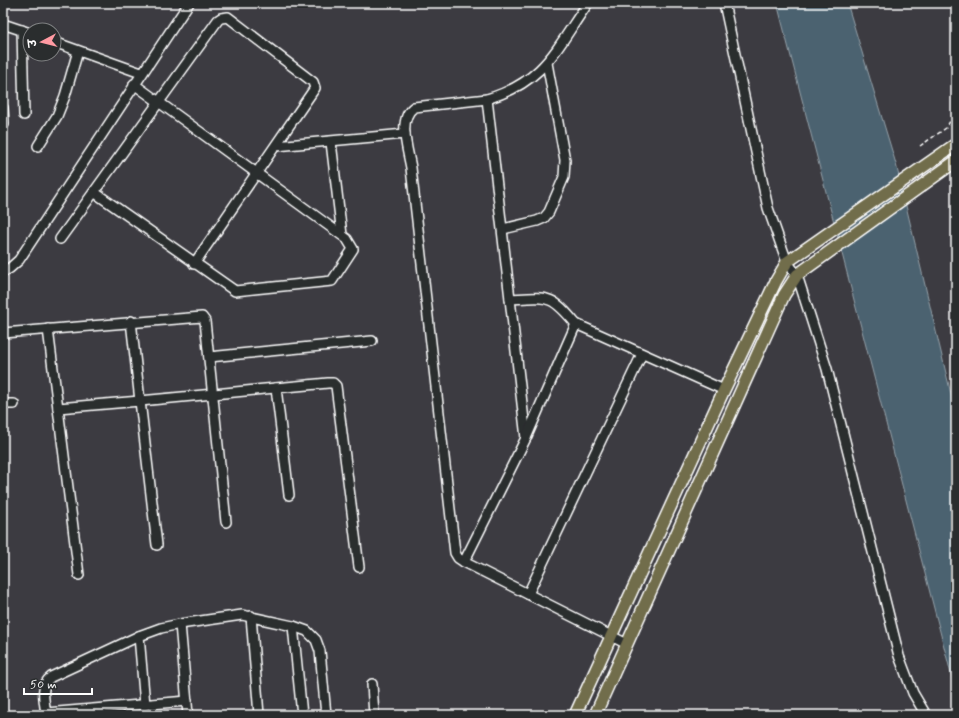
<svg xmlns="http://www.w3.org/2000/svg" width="959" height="718" viewBox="0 0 959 718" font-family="Mynerve,'Playpen Sans Deva',sans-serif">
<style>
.water{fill:#4c6270;stroke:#94a1a9}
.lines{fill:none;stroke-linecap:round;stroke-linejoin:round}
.minor-casing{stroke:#fff;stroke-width:12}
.major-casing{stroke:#fff;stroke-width:14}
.path{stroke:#fff;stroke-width:1.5;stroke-dasharray:4 3;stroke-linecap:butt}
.minor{stroke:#2a2d2e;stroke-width:9}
.major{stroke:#716d4b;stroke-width:11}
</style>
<rect width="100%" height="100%" fill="#3c3b41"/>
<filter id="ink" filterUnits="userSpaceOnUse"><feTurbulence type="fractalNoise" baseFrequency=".025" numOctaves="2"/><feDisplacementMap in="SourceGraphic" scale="8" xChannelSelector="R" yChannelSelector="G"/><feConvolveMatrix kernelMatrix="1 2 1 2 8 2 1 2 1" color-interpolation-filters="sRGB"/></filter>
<g filter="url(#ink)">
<path class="water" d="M 777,3 L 847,3 L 896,164 L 956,415 L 956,693 Z"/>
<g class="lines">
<defs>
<g id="minor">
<path d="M 724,3 L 768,208 L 787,262 L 797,275 L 827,369 L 899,656 L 913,693 L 926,715"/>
<path d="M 3,24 L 30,33"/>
<path d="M 22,30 L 24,115"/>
<path d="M 54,42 L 141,73"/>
<path d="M 487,99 C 544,82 556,49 588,3"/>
<path d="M 3,108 L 4,124"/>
<path d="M 331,142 L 342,235"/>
<path d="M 38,146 L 57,116 L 65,96 L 78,51"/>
<path d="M 276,146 L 405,134"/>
<path d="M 94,192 L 235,291 L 332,281 L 353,249 L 347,239 L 134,84"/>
<path d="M 503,229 L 537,221 L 544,218 L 549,212 L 564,177 L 565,160 L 547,63"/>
<path d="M 60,239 L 218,20 L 221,18 L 228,17 L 313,82 L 315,88 L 194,264"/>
<path d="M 3,272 L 10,268 L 19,260 L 189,3"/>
<path d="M 510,299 C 549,297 551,294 576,324"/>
<path d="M 131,321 L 140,401 L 328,383 L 333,383 L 336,386 L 359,567"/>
<path d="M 48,329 L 79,575"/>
<path d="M 3,333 L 202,317 L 205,321 L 226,522"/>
<path d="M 209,357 L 372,341"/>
<path d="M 276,388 L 289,495"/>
<path d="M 3,404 L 14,404"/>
<path d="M 58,408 L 140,401 L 157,545"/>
<path d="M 526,438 L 487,99 L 414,107 C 397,119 408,150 411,168 L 455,553 L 458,558 L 464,562 L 627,644"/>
<path d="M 464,562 L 526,438 L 576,324 L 724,390"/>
<path d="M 528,594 L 642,354"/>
<path d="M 251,616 L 259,715"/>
<path d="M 180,624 L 188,715"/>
<path d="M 293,626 L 302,715"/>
<path d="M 139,636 L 145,705"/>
<path d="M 372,684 L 374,715"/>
<path d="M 46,713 L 187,701"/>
<path d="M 46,715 C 45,702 39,686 51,677 L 139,636 L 161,628 L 180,624 L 242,615 L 293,626 L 307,631 L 316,640 L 320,651 L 326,715"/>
</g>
<g id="major">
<path d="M 575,715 L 724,390 L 776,281 L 787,262 L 956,144"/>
<path d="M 595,715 L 784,295 L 797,275 L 956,161"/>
</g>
</defs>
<use href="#minor" class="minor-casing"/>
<use href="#major" class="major-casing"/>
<path class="path" d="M 920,146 L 946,128 L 956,111"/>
<use href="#minor" class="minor"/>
<use href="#major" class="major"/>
</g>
</g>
<rect width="959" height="718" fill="none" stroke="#2a2d2e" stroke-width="16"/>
<rect x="8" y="8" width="943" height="702" fill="none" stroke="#fff" stroke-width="1.5" filter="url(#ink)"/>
<g transform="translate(42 42) rotate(263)"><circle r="19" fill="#2a2d2e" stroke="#7f8182"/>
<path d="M0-3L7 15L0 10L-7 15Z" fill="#ff9aa2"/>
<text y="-6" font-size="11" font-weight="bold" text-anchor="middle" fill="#ffffff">उ</text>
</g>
<path d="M24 688v6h68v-6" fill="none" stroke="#ffffff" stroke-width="2"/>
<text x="30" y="688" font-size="12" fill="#ffffff" stroke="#2a2d2e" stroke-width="3" paint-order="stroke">50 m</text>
</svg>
